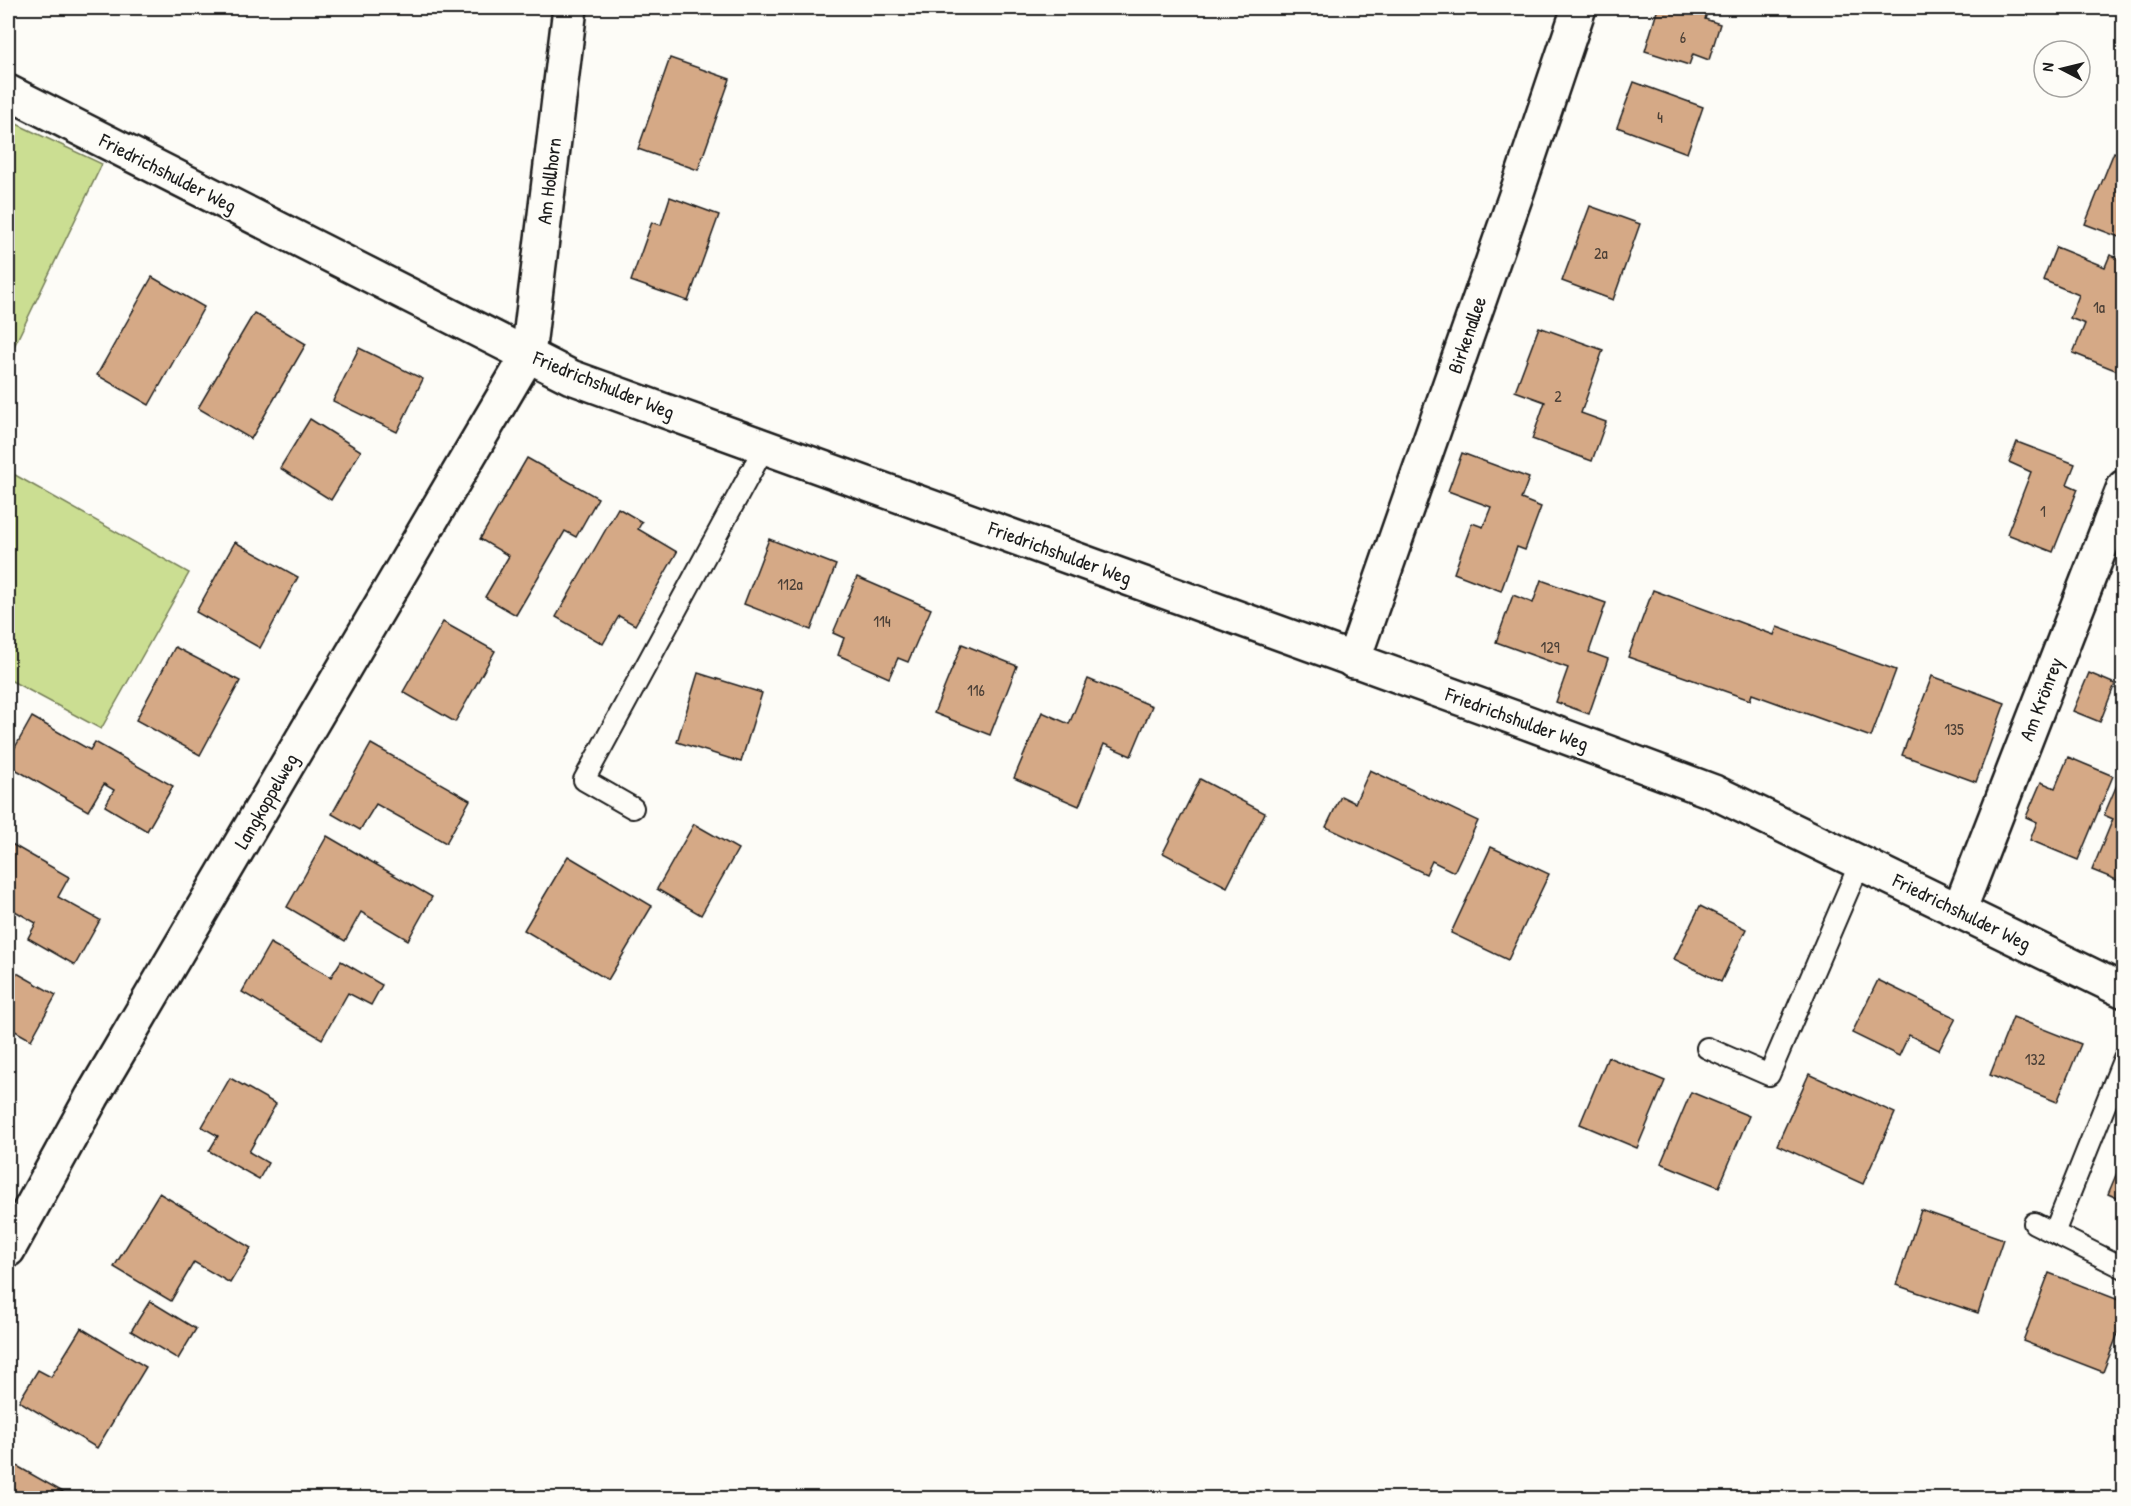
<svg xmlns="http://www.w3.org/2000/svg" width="2131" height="1506" viewBox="0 0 2131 1506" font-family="'Patrick Hand',sans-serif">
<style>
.green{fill:#cbde92;stroke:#747d57;stroke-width:1.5}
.building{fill:#d5a986;stroke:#1c1c1c;stroke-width:1.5}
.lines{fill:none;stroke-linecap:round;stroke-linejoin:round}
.service-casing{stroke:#1c1c1c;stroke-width:24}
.minor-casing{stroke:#1c1c1c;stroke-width:38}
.service{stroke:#fdfcf7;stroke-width:20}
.minor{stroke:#fdfcf7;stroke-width:33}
.labels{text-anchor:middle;stroke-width:4.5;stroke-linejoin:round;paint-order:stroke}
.number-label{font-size:16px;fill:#4a3f36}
.street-label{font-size:20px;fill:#1c1c1c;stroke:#fdfcf7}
</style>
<rect width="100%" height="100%" fill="#fdfcf7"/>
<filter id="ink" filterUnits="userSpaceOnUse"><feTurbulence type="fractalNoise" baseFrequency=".0167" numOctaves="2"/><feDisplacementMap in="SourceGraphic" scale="12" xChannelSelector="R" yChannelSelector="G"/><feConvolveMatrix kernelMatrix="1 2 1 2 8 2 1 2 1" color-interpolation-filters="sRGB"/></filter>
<g filter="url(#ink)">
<g class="green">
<path d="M 8,120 L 102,164 L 8,359 Z"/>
<path d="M 8,471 L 189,573 L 101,729 L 8,679 Z"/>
</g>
<g class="building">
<path d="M 1658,8 L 1688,8 L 1707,13 L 1705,19 L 1720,24 L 1709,60 L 1693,54 L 1689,65 L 1645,51 Z"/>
<path d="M 670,58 L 730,79 L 698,170 L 638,149 Z"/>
<path d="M 1634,82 L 1703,107 L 1687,153 L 1617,127 Z"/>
<path d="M 2114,152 L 2124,156 L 2124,239 L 2085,224 Z"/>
<path d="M 670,197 L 719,215 L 688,301 L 631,281 L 652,222 L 661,225 Z"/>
<path d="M 1590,206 L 1640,224 L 1613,300 L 1562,281 Z"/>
<path d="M 2056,247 L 2105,267 L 2110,255 L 2124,260 L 2124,363 L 2120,372 L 2073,353 L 2085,324 L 2070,318 L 2079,295 L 2043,280 Z"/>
<path d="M 152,277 L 204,307 L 149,405 L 97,375 Z"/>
<path d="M 254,313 L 306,344 L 251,439 L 198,408 Z"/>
<path d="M 1539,327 L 1603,350 L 1581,413 L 1606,422 L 1592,461 L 1532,439 L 1545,402 L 1515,391 Z"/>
<path d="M 359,348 L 423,379 L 397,432 L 333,401 Z"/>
<path d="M 310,419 L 361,451 L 331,500 L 280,468 Z"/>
<path d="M 2017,442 L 2075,464 L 2067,484 L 2078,489 L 2053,552 L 2007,534 L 2031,472 L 2009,462 Z"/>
<path d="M 1462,453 L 1529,478 L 1521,499 L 1541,507 L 1525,550 L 1517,547 L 1501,591 L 1454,573 L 1472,523 L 1483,527 L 1491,507 L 1448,491 Z"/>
<path d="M 527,458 L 598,498 L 576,537 L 565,531 L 516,615 L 485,597 L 509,556 L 480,539 Z"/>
<path d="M 618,508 L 642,522 L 638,529 L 677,552 L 635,625 L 619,616 L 603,644 L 556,617 Z"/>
<path d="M 769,539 L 836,565 L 811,630 L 744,604 Z"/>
<path d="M 235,542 L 298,577 L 260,648 L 196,612 Z"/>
<path d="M 857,577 L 931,609 L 908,662 L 898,658 L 889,678 L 838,655 L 844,638 L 833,633 Z"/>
<path d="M 1541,580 L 1606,603 L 1589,652 L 1608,659 L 1589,714 L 1556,702 L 1568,668 L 1496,642 L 1513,595 L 1533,603 Z"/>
<path d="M 1653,590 L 1774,635 L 1777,627 L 1896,670 L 1871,737 L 1752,694 L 1750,700 L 1628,657 Z"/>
<path d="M 443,622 L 495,651 L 455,722 L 403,692 Z"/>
<path d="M 962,644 L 1017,666 L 990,735 L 934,713 Z"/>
<path d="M 175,647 L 240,681 L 200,755 L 136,720 Z"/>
<path d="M 698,673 L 762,693 L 741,762 L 677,742 Z"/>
<path d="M 2089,673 L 2115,684 L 2100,722 L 2073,711 Z"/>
<path d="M 1932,676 L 2005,703 L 1976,782 L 1902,755 Z"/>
<path d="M 1088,679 L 1152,706 L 1131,756 L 1104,744 L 1079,806 L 1014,778 L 1042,712 L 1069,724 Z"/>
<path d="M 32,717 L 90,750 L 95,742 L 173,786 L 147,831 L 105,806 L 114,790 L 104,784 L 88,811 L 8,765 L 8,760 Z"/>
<path d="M 371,744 L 470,800 L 446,843 L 376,804 L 360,830 L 332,814 Z"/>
<path d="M 2068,757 L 2113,776 L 2078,860 L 2030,840 L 2037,822 L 2026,817 L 2041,782 L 2055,788 Z"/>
<path d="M 1370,770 L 1478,821 L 1454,872 L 1432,861 L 1426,874 L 1326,827 L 1341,796 L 1355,803 Z"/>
<path d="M 2122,773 L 2124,774 L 2124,883 L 2092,870 L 2113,819 L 2104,815 Z"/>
<path d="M 1200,779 L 1265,813 L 1227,887 L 1163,853 Z"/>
<path d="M 694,824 L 738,849 L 701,915 L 657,889 Z"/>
<path d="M 327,836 L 432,897 L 408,940 L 361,912 L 345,941 L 287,907 Z"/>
<path d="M 8,842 L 69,877 L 58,897 L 100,920 L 75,965 L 28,938 L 36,923 L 8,907 Z"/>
<path d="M 1491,847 L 1549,874 L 1508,960 L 1451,933 Z"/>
<path d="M 568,856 L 652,906 L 608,980 L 524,930 Z"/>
<path d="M 1700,906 L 1746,929 L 1721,982 L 1674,959 Z"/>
<path d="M 270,943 L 331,977 L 341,961 L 382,985 L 371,1005 L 348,993 L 322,1039 L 242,992 Z"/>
<path d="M 8,968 L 56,995 L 31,1040 L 8,1027 Z"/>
<path d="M 1878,980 L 1956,1018 L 1939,1050 L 1909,1035 L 1899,1056 L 1852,1033 Z"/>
<path d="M 2013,1017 L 2081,1044 L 2057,1102 L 1990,1075 Z"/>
<path d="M 1608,1057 L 1665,1081 L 1637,1148 L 1580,1124 Z"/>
<path d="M 1809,1074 L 1895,1113 L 1863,1184 L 1777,1145 Z"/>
<path d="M 230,1078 L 276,1104 L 249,1152 L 268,1163 L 259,1179 L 209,1151 L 218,1136 L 202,1127 Z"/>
<path d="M 1691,1092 L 1749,1116 L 1719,1187 L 1661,1163 Z"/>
<path d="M 2124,1156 L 2124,1201 L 2108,1194 Z"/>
<path d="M 159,1193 L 251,1248 L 230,1283 L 194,1262 L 171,1301 L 114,1267 Z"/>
<path d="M 1921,1210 L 2003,1239 L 1978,1313 L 1896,1285 Z"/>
<path d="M 2049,1273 L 2124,1302 L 2124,1318 L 2103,1372 L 2023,1341 Z"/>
<path d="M 150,1301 L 196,1329 L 178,1359 L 131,1331 Z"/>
<path d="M 81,1328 L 146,1367 L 97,1448 L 19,1401 L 38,1370 L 51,1377 Z"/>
<path d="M 8,1461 L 63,1492 L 60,1498 L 8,1498 Z"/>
</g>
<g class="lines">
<defs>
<g id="service">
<path d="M 633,808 L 584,780 L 765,446"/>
<path d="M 1707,1048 L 1769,1075 L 1860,863"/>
<path d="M 2034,1223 L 2124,1268"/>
<path d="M 2054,1233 L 2124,1058"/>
</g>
<g id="minor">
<path d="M 8,92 L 571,377 L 1515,718 L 1714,792 L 2124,991"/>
<path d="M 1353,661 L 1516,195 L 1579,8"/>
<path d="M 1959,911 L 2124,487"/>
<path d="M 8,1250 L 92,1097 L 528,355 L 570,8"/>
</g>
</defs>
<use href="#service" class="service-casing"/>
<use href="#minor" class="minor-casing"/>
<use href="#service" class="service"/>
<use href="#minor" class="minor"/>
</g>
</g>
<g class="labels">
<g class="number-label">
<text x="1683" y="43">6</text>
<text x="1660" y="123">4</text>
<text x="1601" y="259">2a</text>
<text x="2099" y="313">1a</text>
<text x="1558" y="402">2</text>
<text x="2043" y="517">1</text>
<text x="790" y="590">112a</text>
<text x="882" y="627">114</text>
<text x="1550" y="653">129</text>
<text x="976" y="696">116</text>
<text x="1954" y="735">135</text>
<text x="2035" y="1065">132</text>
</g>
<g class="street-label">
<text transform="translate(168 173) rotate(27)" y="7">Friedrichshulder Weg</text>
<text transform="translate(549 181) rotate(-83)" y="7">Am Hollhorn</text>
<text transform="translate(1467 335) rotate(-71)" y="7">Birkenallee</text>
<text transform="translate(604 385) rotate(22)" y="7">Friedrichshulder Weg</text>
<text transform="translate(1060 553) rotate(20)" y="7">Friedrichshulder Weg</text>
<text transform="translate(2041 699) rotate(-69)" y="7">Am Krönrey</text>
<text transform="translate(1517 719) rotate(20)" y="7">Friedrichshulder Weg</text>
<text transform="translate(266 801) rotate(-60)" y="7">Langkoppelweg</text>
<text transform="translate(1962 912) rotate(26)" y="7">Friedrichshulder Weg</text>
</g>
</g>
<rect width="2131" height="1506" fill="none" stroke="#fdfcf7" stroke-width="30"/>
<rect x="15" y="15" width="2101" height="1476" fill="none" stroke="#1c1c1c" stroke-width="2" filter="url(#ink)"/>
<g transform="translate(2062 69) rotate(277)"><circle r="28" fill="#fdfcf7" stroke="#a3a29f" stroke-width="1.5"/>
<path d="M0-4.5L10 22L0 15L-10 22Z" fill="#1c1c1c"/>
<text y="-9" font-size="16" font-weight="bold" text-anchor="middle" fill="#1c1c1c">N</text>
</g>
</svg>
